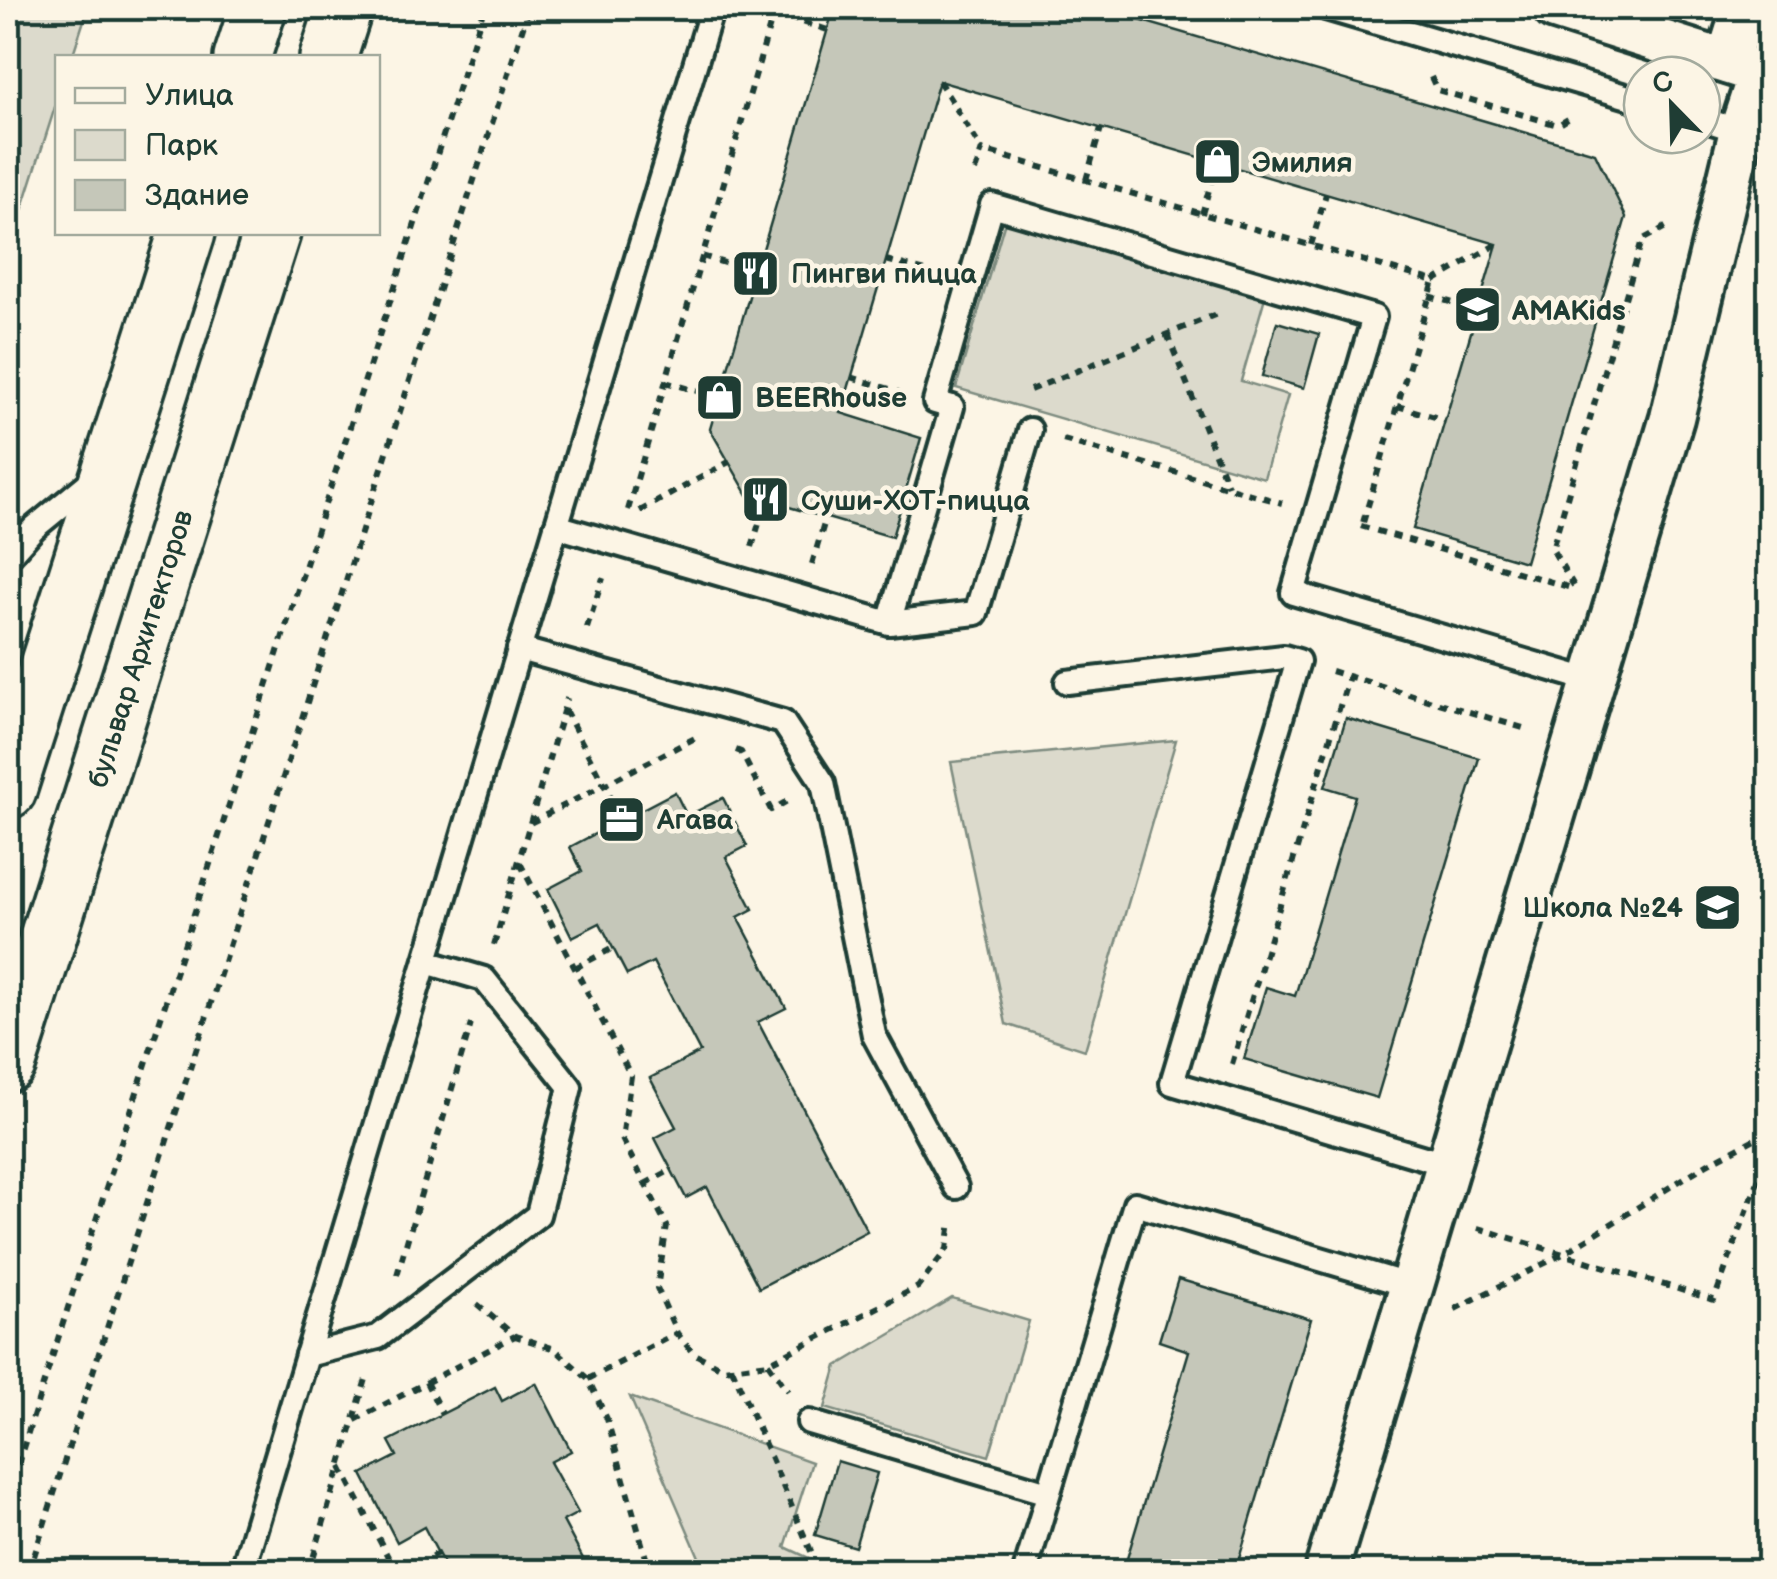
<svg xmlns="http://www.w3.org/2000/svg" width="1777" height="1579" viewBox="0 0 1777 1579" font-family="'Balsamiq Sans',sans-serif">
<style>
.green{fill:#dcdacc;stroke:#7e8c80;stroke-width:2.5}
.building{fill:#c5c7b9;stroke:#1f3d34;stroke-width:2.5}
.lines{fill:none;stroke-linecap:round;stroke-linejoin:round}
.lane-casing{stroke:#1f3d34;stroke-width:30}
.street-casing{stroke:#1f3d34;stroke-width:50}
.secondary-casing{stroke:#1f3d34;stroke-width:62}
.path{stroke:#1f3d34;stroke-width:6;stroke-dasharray:8 8;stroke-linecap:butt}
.lane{stroke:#fcf5e5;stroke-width:22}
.street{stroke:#fcf5e5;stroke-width:42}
.secondary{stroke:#fcf5e5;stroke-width:55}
.labels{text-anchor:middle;stroke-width:9;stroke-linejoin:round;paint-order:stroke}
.poi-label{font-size:28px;font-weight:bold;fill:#1f3d34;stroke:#fcf5e5;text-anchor:start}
.street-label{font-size:28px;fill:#1f3d34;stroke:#fcf5e5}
</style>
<rect width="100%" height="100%" fill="#fcf5e5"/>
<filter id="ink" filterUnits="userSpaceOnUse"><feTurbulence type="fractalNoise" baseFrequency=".01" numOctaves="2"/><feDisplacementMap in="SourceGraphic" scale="20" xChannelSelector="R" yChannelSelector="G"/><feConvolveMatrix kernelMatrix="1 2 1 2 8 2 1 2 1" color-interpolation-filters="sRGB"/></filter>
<g filter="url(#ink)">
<g class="green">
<path d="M 8,8 L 88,8 L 72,57 L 58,58 L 57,101 L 8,254 Z"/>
<path d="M 1005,221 L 1265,297 L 1241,381 L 1288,395 L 1264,478 L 956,388 Z"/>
<path d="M 1176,740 L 1085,1050 L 1006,1024 L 951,762 Z"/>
<path d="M 952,1298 L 1029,1321 L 989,1456 L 825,1408 L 837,1366 Z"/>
<path d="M 630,1397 L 812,1462 L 785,1547 L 837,1571 L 705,1571 Z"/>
</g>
<g class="building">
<path d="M 834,8 L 1098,8 L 1595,153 L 1626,217 L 1525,562 L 1413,529 L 1497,244 L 939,81 L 841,413 L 921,438 L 892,537 L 748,495 L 710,429 Z"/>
<path d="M 1277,322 L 1319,334 L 1304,388 L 1262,376 Z"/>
<path d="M 1346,718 L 1479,758 L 1377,1098 L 1244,1059 L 1266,987 L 1295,996 L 1355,796 L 1325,787 Z"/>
<path d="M 675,792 L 687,816 L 723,798 L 747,846 L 726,857 L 753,909 L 738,917 L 786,1008 L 758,1022 L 867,1231 L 759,1288 L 707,1187 L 686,1198 L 655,1138 L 676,1127 L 650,1078 L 700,1052 L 653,962 L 627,975 L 600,923 L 572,937 L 548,889 L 582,871 L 570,847 Z"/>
<path d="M 1178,1279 L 1311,1319 L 1235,1572 L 1123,1572 L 1189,1351 L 1159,1341 Z"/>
<path d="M 536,1383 L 571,1451 L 550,1462 L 578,1513 L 563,1521 L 590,1572 L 448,1572 L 424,1527 L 397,1542 L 362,1474 L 397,1456 L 389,1441 L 495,1387 L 502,1401 Z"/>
<path d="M 837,1461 L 877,1473 L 855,1547 L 815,1535 Z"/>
</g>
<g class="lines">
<defs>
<g id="lane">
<path d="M 1326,8 L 1642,101"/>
<path d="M 1702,119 L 1741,131"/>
<path d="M 556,526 L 889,623 L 952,407 L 935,402 L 992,205 L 1374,317 L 1293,593 L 1593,681"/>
<path d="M 8,557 L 34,528 L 95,478"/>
<path d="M 889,623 L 976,613 L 1030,430"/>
<path d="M 519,649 L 783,722 L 823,783 L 874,1035 L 956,1187"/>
<path d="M 1067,682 L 1284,657 L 1298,661 L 1172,1083 L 1448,1165"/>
<path d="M 307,1355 L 378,1337 L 538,1215 L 570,1087 L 484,979 L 426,962"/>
<path d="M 809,1422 L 1048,1493"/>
<path d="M 242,1572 L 712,8"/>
<path d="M 1025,1572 L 1135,1204 L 1411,1286"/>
</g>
<g id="street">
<path d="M 1555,8 L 1770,76"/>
<path d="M 1727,62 L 1744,8"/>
<path d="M 1326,1572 L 1672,418 L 1741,131 L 1760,73"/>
</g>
<g id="secondary">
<path d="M 242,58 L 258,8"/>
<path d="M 328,58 L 344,8"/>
<path d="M 8,790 L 187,232"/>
<path id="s1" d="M 8,1063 L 272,232"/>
</g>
</defs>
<use href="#lane" class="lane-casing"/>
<use href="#street" class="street-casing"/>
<use href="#secondary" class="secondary-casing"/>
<g class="path">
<path d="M 773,13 L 828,30"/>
<path d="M 1431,77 L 1437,90 L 1558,125 L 1568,119"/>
<path d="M 939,81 L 982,150"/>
<path d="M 975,171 L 982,150 L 1434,281 L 1362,526"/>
<path d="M 1086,180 L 1101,128"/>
<path d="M 1202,214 L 1217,162"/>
<path d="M 1311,245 L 1326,194"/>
<path d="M 702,256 L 756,273"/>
<path d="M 886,260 L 933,273"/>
<path d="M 1434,281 L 1497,244"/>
<path d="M 1429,296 L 1477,310"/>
<path d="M 1167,334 L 1228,486"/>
<path d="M 851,377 L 899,392"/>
<path d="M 665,382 L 720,397"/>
<path d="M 1030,390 L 1222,312"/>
<path d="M 1397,406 L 1445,420"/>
<path d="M 1063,440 L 1282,503"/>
<path d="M 628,510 L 775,8"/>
<path d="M 640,511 L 729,462"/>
<path d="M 1361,526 L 1575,589"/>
<path d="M 752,547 L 766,500"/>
<path d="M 812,564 L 826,517"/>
<path d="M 1574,586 L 1552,549 L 1642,240 L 1671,224"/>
<path d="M 587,628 L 603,578"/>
<path d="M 1331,671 L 1530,730"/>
<path d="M 565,710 L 622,819"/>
<path d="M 736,750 L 741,752 L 771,810 L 791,799"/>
<path d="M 530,823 L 567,698"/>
<path d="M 520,863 L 631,1076 L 622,1139 L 667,1226 L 657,1288 L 677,1333 L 693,1353 L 724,1369 L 768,1363 L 918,1287 L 947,1249 L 951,1222"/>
<path d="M 494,945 L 530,823 L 695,738"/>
<path d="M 575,968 L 613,948"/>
<path d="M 1232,1064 L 1349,676"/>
<path d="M 645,1184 L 671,1170"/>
<path d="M 1478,1228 L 1714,1300 L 1770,1149"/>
<path d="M 397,1275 L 471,1024"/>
<path d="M 477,1304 L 515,1336 L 555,1349 L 588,1379 L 607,1419 L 650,1572"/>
<path d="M 1455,1309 L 1563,1254 L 1707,1164 L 1770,1131"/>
<path d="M 768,1363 L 788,1391"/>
<path d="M 732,1368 L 820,1572"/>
<path d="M 588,1379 L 677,1333"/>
<path d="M 426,1382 L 442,1414"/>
<path d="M 355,1420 L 515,1336"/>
<path d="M 341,1467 L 396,1572"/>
<path d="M 8,1495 L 484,8"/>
<path d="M 29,1572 L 529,8"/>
<path d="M 309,1572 L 366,1379"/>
<path d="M 403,1572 L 438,1553"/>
</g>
<use href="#lane" class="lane"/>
<use href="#street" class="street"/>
<use href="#secondary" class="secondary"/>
</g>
</g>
<defs>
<symbol id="shop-square" viewBox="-11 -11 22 22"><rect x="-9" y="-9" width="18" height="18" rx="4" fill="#1f3d34" stroke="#fcf5e5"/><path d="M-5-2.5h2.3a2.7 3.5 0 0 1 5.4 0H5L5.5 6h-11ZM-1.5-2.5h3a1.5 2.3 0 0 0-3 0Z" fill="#fff"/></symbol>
<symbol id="restaurant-square" viewBox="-11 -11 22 22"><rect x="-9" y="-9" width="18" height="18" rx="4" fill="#1f3d34" stroke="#fcf5e5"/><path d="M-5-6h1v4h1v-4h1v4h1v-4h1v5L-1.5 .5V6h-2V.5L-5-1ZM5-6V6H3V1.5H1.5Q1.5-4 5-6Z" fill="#fff"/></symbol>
<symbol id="school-square" viewBox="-11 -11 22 22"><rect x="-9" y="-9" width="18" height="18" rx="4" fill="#1f3d34" stroke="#fcf5e5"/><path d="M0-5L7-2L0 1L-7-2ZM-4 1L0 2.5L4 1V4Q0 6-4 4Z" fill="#fff"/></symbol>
<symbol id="office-square" viewBox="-11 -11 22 22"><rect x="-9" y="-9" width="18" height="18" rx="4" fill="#1f3d34" stroke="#fcf5e5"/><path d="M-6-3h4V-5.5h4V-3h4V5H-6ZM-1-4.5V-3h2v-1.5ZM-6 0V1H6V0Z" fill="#fff"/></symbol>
</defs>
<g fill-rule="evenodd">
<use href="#shop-square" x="1190" y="134" width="55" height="55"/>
<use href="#restaurant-square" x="728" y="246" width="55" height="55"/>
<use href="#school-square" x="1450" y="282" width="55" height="55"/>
<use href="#shop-square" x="692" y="370" width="55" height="55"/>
<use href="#restaurant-square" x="738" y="472" width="55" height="55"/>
<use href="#office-square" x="594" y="792" width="55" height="55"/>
<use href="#school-square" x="1690" y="880" width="55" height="55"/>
</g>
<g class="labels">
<g class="poi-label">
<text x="1252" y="172">Эмилия</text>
<text x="791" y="283">Пингви пицца</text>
<text x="1512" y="320">AMAKids</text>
<text x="755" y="407">BEERhouse</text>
<text x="801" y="510">Суши-ХОТ-пицца</text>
<text x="657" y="829">Агава</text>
<text x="1683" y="917" text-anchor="end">Школа №24</text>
</g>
<g class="street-label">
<text dy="10" stroke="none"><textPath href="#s1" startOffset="435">бульвар Архитекторов</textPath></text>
</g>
</g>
<rect width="1777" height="1579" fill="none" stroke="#fcf5e5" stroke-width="40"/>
<rect x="20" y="20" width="1737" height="1539" fill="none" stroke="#1f3d34" stroke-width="4" filter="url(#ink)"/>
<rect x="55" y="55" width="325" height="180" fill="#fcf5e5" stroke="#a4ab9e" stroke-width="2.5"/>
<rect x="75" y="88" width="50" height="15" fill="#fcf5e5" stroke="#a4ab9e" stroke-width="2.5"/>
<text x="145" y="105" font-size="30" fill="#1f3d34">Улица</text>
<rect x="75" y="130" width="50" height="30" fill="#dcdacc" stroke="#a4ab9e" stroke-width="2.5"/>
<text x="145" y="155" font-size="30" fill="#1f3d34">Парк</text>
<rect x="75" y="180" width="50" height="30" fill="#c5c7b9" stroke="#a4ab9e" stroke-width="2.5"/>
<text x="145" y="205" font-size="30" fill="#1f3d34">Здание</text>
<g transform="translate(1672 105) rotate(337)"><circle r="48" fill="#fcf5e5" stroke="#a4ab9e" stroke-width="2.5"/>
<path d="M0-8L18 38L0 25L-18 38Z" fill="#1f3d34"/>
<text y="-15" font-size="28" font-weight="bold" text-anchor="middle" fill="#1f3d34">С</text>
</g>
</svg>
